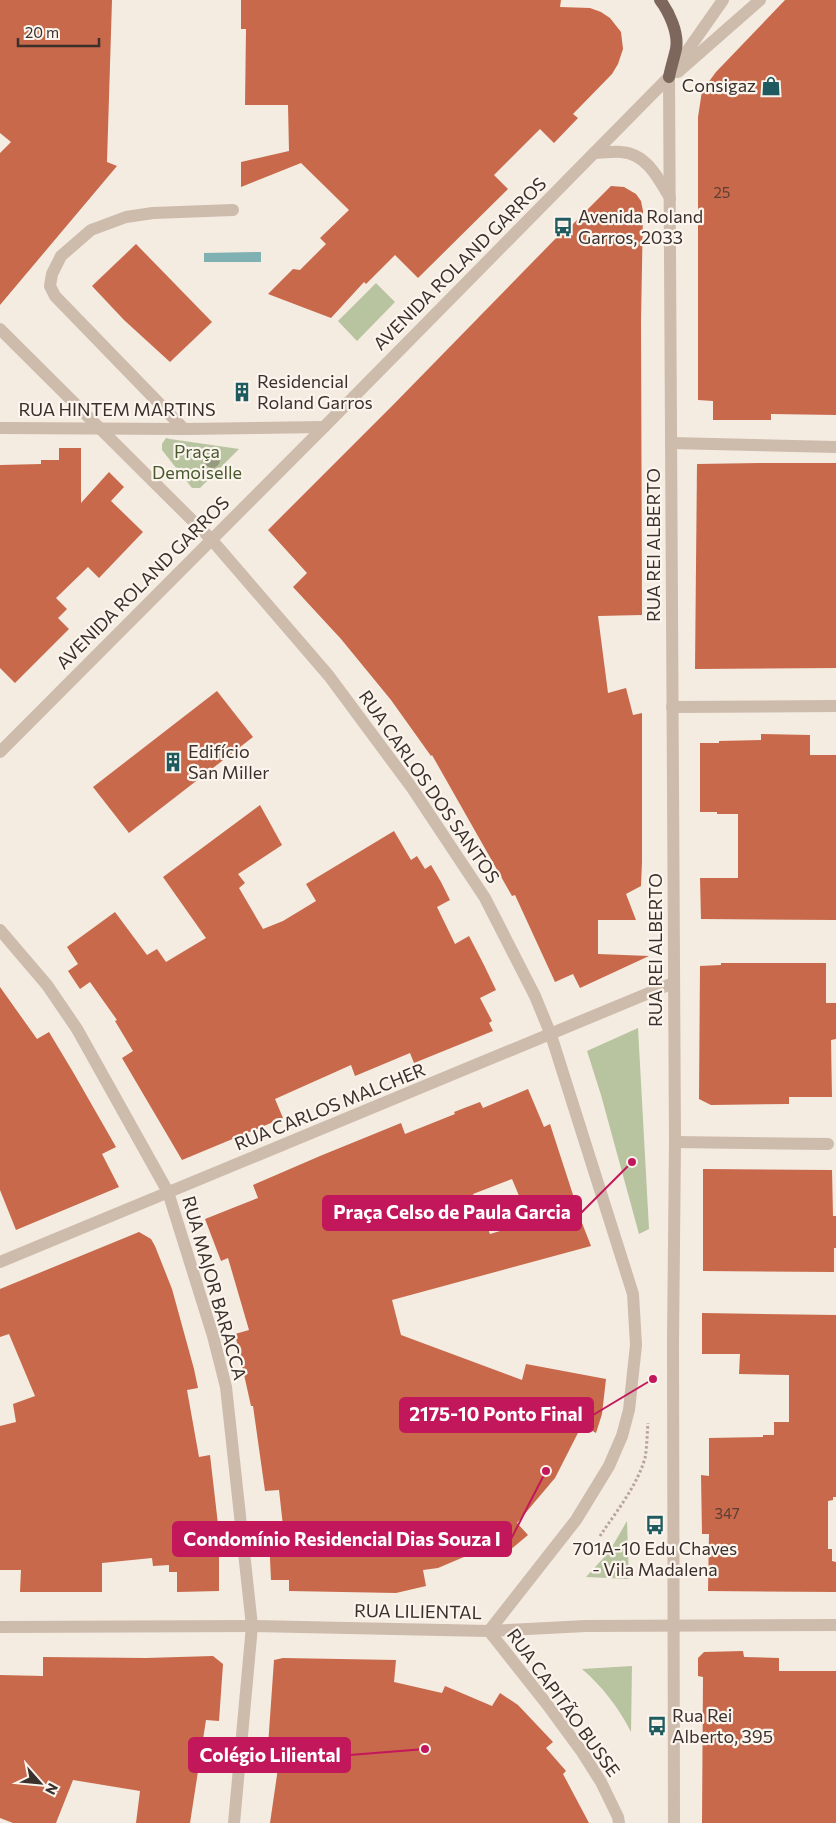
<svg xmlns="http://www.w3.org/2000/svg" width="836" height="1823" viewBox="0 0 836 1823" font-family="Commissioner,sans-serif">
<style>
.green{fill:#b8c4a0}
.water{fill:#7fb0b2}
.building{fill:#c8694b;fill-rule:evenodd}
.lines{fill:none;stroke-linecap:round;stroke-linejoin:round}
.path{stroke:#b9a596;stroke-width:3;stroke-dasharray:2.5 2.5;stroke-linecap:butt}
.minor{stroke:#cdbbac;stroke-width:12}
.major{stroke:#7d675c;stroke-width:12}
.tree{fill:#969b7f}
.labels{text-anchor:middle;stroke-width:4.5;stroke-linejoin:round;paint-order:stroke}
.number-label{font-size:15px;fill:#5e3e33}
.poi-label{font-size:18px;fill:#3b302b;stroke:#fbf5ee;text-anchor:start}
.street-label{font-size:18px;fill:#3b302b;stroke:#fbf5ee}
.park-label{font-size:18px;fill:#4a5a2e;stroke:#fbf5ee}
.leader{fill:none;stroke:#c2185b;stroke-width:2}
.callout-dot{fill:#c2185b;stroke:#fbf5ee;stroke-width:2}
.callout{fill:#c2185b;stroke:#c2185b;stroke-width:2}
.callout-label{font-size:19px;text-anchor:middle;font-weight:bold;fill:#fff}
</style>
<rect width="100%" height="100%" fill="#f4ebe1"/>
<g class="green">
<path d="M 376,283 L 395,302 L 357,341 L 338,321 Z"/>
<path d="M 166,438 L 170,439 L 239,449 L 200,488 L 192,488 L 162,450 L 162,444 Z"/>
<path d="M 638,1028 L 649,1229 L 639,1234 L 601,1095 L 587,1051 Z"/>
<path d="M 627,1521 L 629,1579 L 586,1577 L 609,1552 Z"/>
<path d="M 632,1666 L 631,1732 C 619,1708 602,1686 582,1669 Z"/>
</g>
<path class="water" d="M 261,252 L 261,262 L 204,262 L 204,253 Z"/>
<g class="building">
<path d="M 0,0 L 112,0 L 107,162 L 117,166 L 0,305 L 0,153 L 11,142 L 0,133 Z"/>
<path d="M 241,0 L 561,0 L 560,7 L 590,8 L 601,12 L 610,18 L 621,32 L 623,49 L 618,64 L 612,74 L 573,114 L 578,118 L 554,143 L 540,129 L 494,175 L 508,189 L 418,278 L 395,255 L 366,284 L 364,282 L 331,318 L 268,294 L 293,269 L 300,270 L 326,244 L 320,238 L 349,210 L 301,163 L 241,187 L 241,162 L 289,151 L 288,105 L 245,105 L 246,29 L 241,29 Z"/>
<path d="M 785,0 L 836,0 L 836,415 L 771,414 L 771,420 L 713,420 L 713,401 L 698,400 L 698,117 L 702,91 L 716,72 Z"/>
<path d="M 611,186 L 624,187 L 636,194 L 641,201 L 643,211 L 641,321 L 642,615 L 598,616 L 608,693 L 626,688 L 633,715 L 642,713 L 642,862 L 641,886 L 626,894 L 636,920 L 598,920 L 598,954 L 649,956 L 580,988 L 573,974 L 555,982 L 515,895 L 512,896 L 432,755 L 431,756 L 391,700 L 341,639 L 293,587 L 307,573 L 268,530 L 395,403 L 561,233 L 563,234 Z"/>
<path d="M 136,244 L 212,322 L 170,362 L 124,320 L 92,286 Z"/>
<path d="M 59,448 L 81,448 L 81,503 L 109,472 L 124,487 L 111,501 L 143,532 L 99,578 L 88,567 L 56,598 L 67,609 L 58,618 L 69,629 L 15,683 L 0,668 L 0,465 L 41,464 L 41,460 L 59,460 Z"/>
<path d="M 760,463 L 836,463 L 836,668 L 695,669 L 697,464 Z"/>
<path d="M 217,691 L 253,737 L 129,833 L 93,787 Z"/>
<path d="M 761,734 L 810,735 L 810,755 L 836,755 L 836,920 L 701,919 L 700,878 L 738,878 L 738,814 L 717,814 L 717,812 L 700,812 L 700,743 L 719,743 L 719,741 L 761,740 Z"/>
<path d="M 260,805 L 282,845 L 238,874 L 245,883 L 239,888 L 263,929 L 283,921 L 316,901 L 306,884 L 394,831 L 411,860 L 417,856 L 425,869 L 431,865 L 441,882 L 450,900 L 437,907 L 455,944 L 469,936 L 484,965 L 496,990 L 480,998 L 492,1021 L 489,1023 L 493,1031 L 414,1063 L 410,1053 L 355,1076 L 351,1065 L 275,1099 L 283,1118 L 182,1160 L 122,1058 L 133,1051 L 115,1021 L 117,1020 L 90,982 L 80,989 L 68,971 L 78,964 L 67,947 L 115,912 L 147,955 L 157,949 L 166,962 L 206,938 L 163,877 Z"/>
<path d="M 721,963 L 826,963 L 826,1003 L 836,1003 L 836,1039 L 831,1040 L 832,1097 L 789,1097 L 789,1104 L 711,1105 L 699,1099 L 700,966 L 721,965 Z"/>
<path d="M 0,987 L 37,1039 L 49,1032 L 73,1072 L 116,1147 L 102,1154 L 119,1187 L 16,1230 L 0,1190 Z"/>
<path d="M 528,1089 L 544,1127 L 550,1124 L 576,1204 L 575,1205 L 591,1246 L 392,1300 L 401,1335 L 522,1380 L 526,1364 L 606,1379 L 602,1414 L 596,1433 L 582,1425 L 555,1478 L 517,1523 L 528,1535 L 504,1555 L 496,1542 L 472,1557 L 471,1554 L 438,1568 L 423,1570 L 426,1586 L 396,1593 L 289,1591 L 289,1580 L 271,1580 L 269,1537 L 284,1535 L 279,1490 L 265,1491 L 253,1406 L 251,1406 L 235,1334 L 249,1330 L 228,1258 L 221,1261 L 205,1219 L 258,1198 L 253,1185 L 320,1156 L 401,1123 L 405,1134 L 455,1114 L 454,1112 L 480,1102 L 483,1108 ZM 512,1179 L 530,1222 L 490,1234 L 473,1194 Z"/>
<path d="M 703,1169 L 832,1170 L 833,1216 L 836,1216 L 836,1248 L 834,1248 L 834,1272 L 703,1271 Z"/>
<path d="M 139,1232 L 151,1239 L 155,1246 L 172,1289 L 194,1369 L 198,1388 L 187,1390 L 199,1457 L 210,1455 L 219,1533 L 219,1591 L 177,1592 L 177,1572 L 169,1572 L 169,1565 L 153,1566 L 152,1558 L 102,1563 L 102,1592 L 20,1592 L 21,1570 L 0,1570 L 0,1426 L 16,1422 L 13,1404 L 35,1396 L 9,1334 L 0,1337 L 0,1289 Z"/>
<path d="M 702,1313 L 836,1315 L 836,1497 L 833,1497 L 833,1500 L 828,1501 L 828,1549 L 832,1549 L 832,1561 L 836,1562 L 836,1592 L 708,1591 L 709,1534 L 702,1534 L 701,1475 L 709,1476 L 709,1438 L 763,1437 L 763,1435 L 774,1435 L 774,1422 L 789,1422 L 789,1375 L 739,1374 L 740,1354 L 702,1354 Z"/>
<path d="M 743,1651 L 744,1657 L 779,1658 L 779,1671 L 836,1671 L 836,1823 L 702,1823 L 703,1677 L 698,1676 L 698,1658 L 704,1652 Z"/>
<path d="M 213,1656 L 223,1664 L 219,1721 L 206,1720 L 190,1823 L 136,1823 L 140,1791 L 73,1780 L 56,1823 L 13,1823 L 0,1818 L 0,1675 L 43,1676 L 43,1657 L 146,1658 Z"/>
<path d="M 283,1658 L 396,1660 L 394,1682 L 442,1693 L 445,1686 L 492,1706 L 500,1693 L 518,1705 L 553,1742 L 546,1748 L 566,1771 L 563,1774 L 589,1823 L 270,1823 L 277,1775 L 279,1747 L 268,1746 L 274,1660 Z"/>
</g>
<g class="lines">
<path class="path" d="M 600,1536 C 616,1512 637,1486 645,1458 C 647,1447 647,1435 648,1423"/>
<g class="minor">
<path d="M 678,72 L 760,0"/>
<path d="M 669,77 L 675,1142 L 673,1343 L 674,1823"/>
<path d="M 594,153 C 603,153 613,151 621,152 C 646,153 659,179 670,198"/>
<path d="M 0,329 L 211,539 L 329,676 L 412,788 L 485,898 L 535,996 L 551,1035 L 633,1294 L 636,1345 L 629,1410 L 622,1436 L 609,1466 L 576,1520 L 489,1631"/>
<path d="M 0,428 L 184,429 L 324,427"/>
<path d="M 184,429 L 55,296 L 50,286 L 52,274 L 61,256 L 91,230 L 126,217 L 153,213 L 233,210"/>
<path d="M 671,443 L 836,447"/>
<path d="M 672,707 L 836,706"/>
<path d="M 0,752 L 324,427 L 669,77 L 723,0"/>
<path d="M 0,930 L 47,985 L 77,1029 L 168,1192 L 213,1336 L 226,1387 L 252,1626 L 234,1823"/>
<path d="M 675,1142 L 828,1144"/>
<path d="M 0,1262 L 673,983"/>
<path d="M 0,1627 L 252,1626 L 489,1631 L 586,1626 L 836,1625"/>
<path d="M 489,1631 L 546,1703 L 582,1752 L 601,1782 L 618,1817 L 619,1823"/>
</g>
<path class="major" d="M 660,0 C 669,12 679,33 676,49 C 674,58 671,67 669,77"/>
</g>
<circle class="tree" cx="212" cy="460" r="8"/>
<defs>
<symbol id="shop-bare" viewBox="-9 -9 18 18"><path d="M-5-2.5h2.3a2.7 3.5 0 0 1 5.4 0H5L5.5 6h-11ZM-1.5-2.5h3a1.5 2.3 0 0 0-3 0Z" fill="#1f5a5e" stroke="#fbf5ee" stroke-width="2.5" paint-order="stroke"/></symbol>
<symbol id="bus-bare" viewBox="-9 -9 18 18"><path d="M-5-6H5V4H4V6H2V4H-2V6H-4V4H-5ZM-3.5-4V0h7V-4ZM-3.5 1.2v1.5H-2V1.2ZM2 1.2v1.5H3.5V1.2Z" fill="#1f5a5e" stroke="#fbf5ee" stroke-width="2.5" paint-order="stroke"/></symbol>
<symbol id="building-bare" viewBox="-9 -9 18 18"><path d="M-4-6H4V6H1V3H-1V6H-4ZM-2.5-4.3h1.7v1.8h-1.7ZM.8-4.3h1.7v1.8H.8ZM-2.5-1h1.7V.8h-1.7ZM.8-1h1.7V.8H.8Z" fill="#1f5a5e" stroke="#fbf5ee" stroke-width="2.5" paint-order="stroke"/></symbol>
</defs>
<g fill-rule="evenodd">
<use href="#shop-bare" x="757" y="72" width="28" height="28"/>
<use href="#bus-bare" x="549" y="213" width="28" height="28"/>
<use href="#building-bare" x="228" y="378" width="28" height="28"/>
<use href="#building-bare" x="159" y="748" width="28" height="28"/>
<use href="#bus-bare" x="641" y="1511" width="28" height="28"/>
<use href="#bus-bare" x="643" y="1712" width="28" height="28"/>
</g>
<g class="labels">
<g class="number-label">
<text x="722" y="198">25</text>
<text x="727" y="1519">347</text>
</g>
<g class="poi-label">
<text x="756" y="92" text-anchor="end">Consigaz</text>
<text x="578" y="223">Avenida Roland<tspan x="578" dy="21">Garros, 2033</tspan></text>
<text x="257" y="388">Residencial<tspan x="257" dy="21">Roland Garros</tspan></text>
<text x="188" y="758">Edifício<tspan x="188" dy="21">San Miller</tspan></text>
<text x="655" y="1555" text-anchor="middle">701A-10 Edu Chaves<tspan x="655" dy="21">- Vila Madalena</tspan></text>
<text x="672" y="1722">Rua Rei<tspan x="672" dy="21">Alberto, 395</tspan></text>
</g>
<g class="street-label">
<text transform="translate(460 264) rotate(-45)" y="6">AVENIDA ROLAND GARROS</text>
<text x="117" y="416">RUA HINTEM MARTINS</text>
<text transform="translate(654 545) rotate(-90)" y="6">RUA REI ALBERTO</text>
<text transform="translate(143 583) rotate(-45)" y="6">AVENIDA ROLAND GARROS</text>
<text transform="translate(429 787) rotate(55)" y="6">RUA CARLOS DOS SANTOS</text>
<text transform="translate(656 950) rotate(-90)" y="6">RUA REI ALBERTO</text>
<text transform="translate(330 1107) rotate(-22)" y="6">RUA CARLOS MALCHER</text>
<text transform="translate(214 1288) rotate(74)" y="6">RUA MAJOR BARACCA</text>
<text transform="translate(418 1612) rotate(1)" y="6">RUA LILIENTAL</text>
<text transform="translate(563 1703) rotate(54)" y="6">RUA CAPITÃO BUSSE</text>
</g>
<g class="park-label">
<text x="197" y="458">Praça<tspan x="197" dy="21">Demoiselle</tspan></text>
</g>
</g>
<path class="leader" d="M632 1162L581 1213M653 1379L593 1415M546 1471L511 1539M425 1749L350 1755"/>
<g class="callout-dot">
<circle cx="632" cy="1162" r="5"/>
<circle cx="653" cy="1379" r="5"/>
<circle cx="546" cy="1471" r="5"/>
<circle cx="425" cy="1749" r="5"/>
</g>
<g class="callout">
<rect x="323" y="1196" width="258" height="34" rx="5"/>
<rect x="400" y="1398" width="193" height="34" rx="5"/>
<rect x="173" y="1522" width="338" height="34" rx="5"/>
<rect x="189" y="1738" width="161" height="34" rx="5"/>
</g>
<g class="callout-label">
<text x="452" y="1219">Praça Celso de Paula Garcia</text>
<text x="496" y="1421">2175-10 Ponto Final</text>
<text x="342" y="1546">Condomínio Residencial Dias Souza I</text>
<text x="270" y="1762">Colégio Liliental</text>
</g>
<g transform="translate(40 1783) rotate(117)" stroke="#fbf5ee" stroke-width="4" paint-order="stroke">
<path d="M0-4L9 19L0 12L-9 19Z" fill="#3b302b"/>
<text y="-8" font-size="14" font-weight="bold" text-anchor="middle" fill="#3b302b">N</text>
</g>
<path d="M18 38v8h81v-8" fill="none" stroke="#3b302b" stroke-width="2.5"/>
<text x="25" y="38" font-size="15" fill="#3b302b" stroke="#fbf5ee" stroke-width="4" paint-order="stroke">20 m</text>
</svg>
